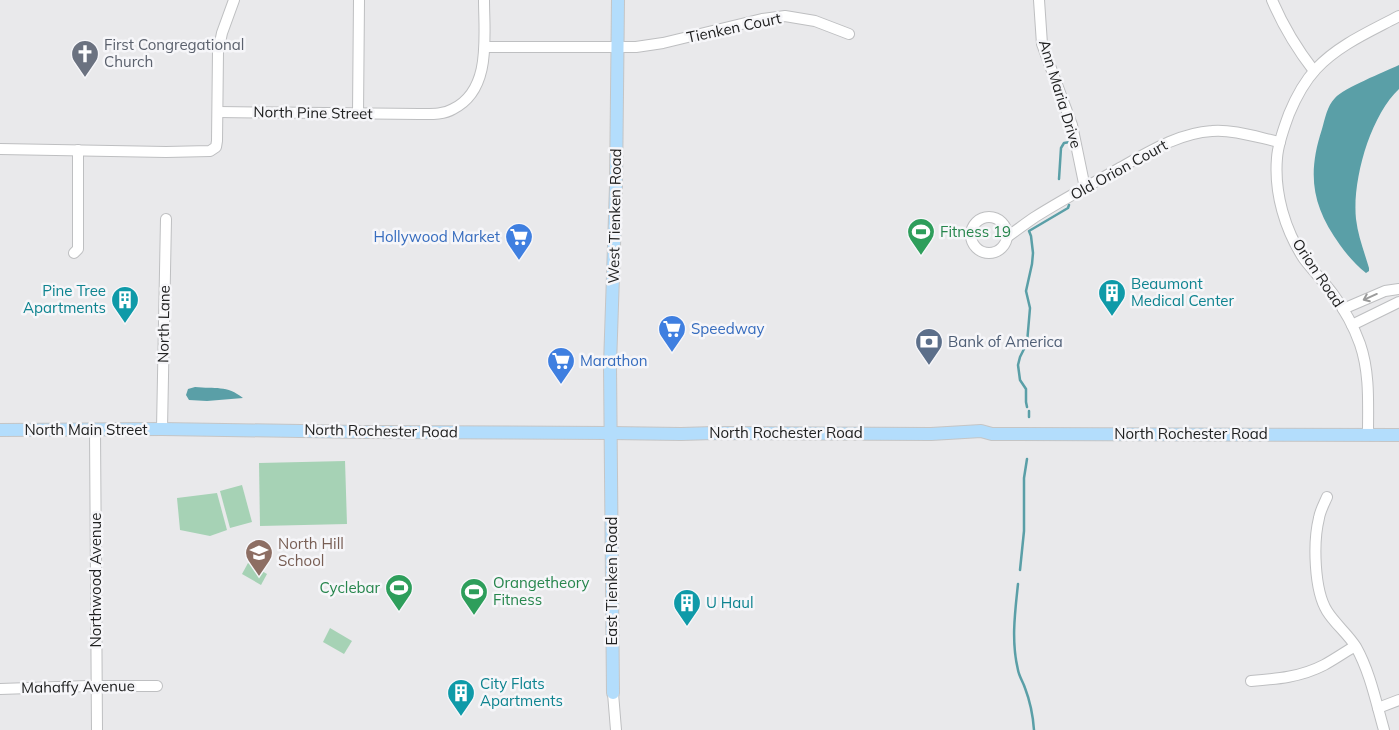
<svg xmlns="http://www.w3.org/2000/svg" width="1399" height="730" viewBox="0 0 1399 730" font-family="Mulish,sans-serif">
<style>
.green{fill:#a6d2b5}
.water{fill:#5a9fa7}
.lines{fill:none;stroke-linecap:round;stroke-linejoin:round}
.stream{stroke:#5a9fa7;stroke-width:2.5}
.minor-casing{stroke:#bebfc1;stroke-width:12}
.major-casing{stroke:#c5c5c5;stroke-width:14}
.minor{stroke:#fff;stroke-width:10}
.major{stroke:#b3ddfc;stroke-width:12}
.oneway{stroke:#9b9b9b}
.labels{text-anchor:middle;stroke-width:5;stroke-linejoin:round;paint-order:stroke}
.street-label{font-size:15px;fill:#202121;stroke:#f6f6f9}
.worship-label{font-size:15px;fill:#5b616d;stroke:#f6f6f9;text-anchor:start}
.leisure-label{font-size:15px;fill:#27864d;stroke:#f6f6f9;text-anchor:start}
.shop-label{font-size:15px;fill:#366cbe;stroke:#f6f6f9;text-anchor:start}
.culture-label{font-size:15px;fill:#0d838f;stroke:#f6f6f9;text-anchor:start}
.service-label{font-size:15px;fill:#4e5e75;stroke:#f6f6f9;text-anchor:start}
.education-label{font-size:15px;fill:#785e54;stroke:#f6f6f9;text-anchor:start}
</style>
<rect width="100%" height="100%" fill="#e9e9eb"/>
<g class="green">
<path d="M 345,461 L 347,524 L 260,526 L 259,463 Z"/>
<path d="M 242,485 L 252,522 L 230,528 L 220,491 Z"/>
<path d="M 217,493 L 227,530 L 210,536 L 180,530 L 177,498 Z"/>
<path d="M 248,563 L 267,574 L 261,585 L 242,574 Z"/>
<path d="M 330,628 L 352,641 L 344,654 L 323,642 Z"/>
</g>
<g class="water">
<path d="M 1399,65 L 1399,89 C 1370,116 1352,181 1356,219 C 1358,236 1364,251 1369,268 L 1369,271 L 1366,273 C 1356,265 1347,255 1340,245 C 1312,206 1307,175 1322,129 C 1325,119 1327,106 1335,98 C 1344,88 1384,72 1399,65 Z"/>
<path d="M 195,387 C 215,389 227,385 243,398 L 207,401 L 189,400 L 186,395 L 188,389 Z"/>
</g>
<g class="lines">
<g class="stream">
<path d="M 1059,179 L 1061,148 L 1064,143 L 1070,142"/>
<path d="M 1027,407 L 1026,402 L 1026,389 L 1020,380 L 1018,365 L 1020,357 L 1027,343 L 1030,308 L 1026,291 L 1032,264 L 1033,253 L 1031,236 L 1029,231 L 1068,208 L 1069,205"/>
<path d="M 1029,411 L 1029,417"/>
<path d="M 1020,570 L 1024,531 L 1024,478 L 1027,459"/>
<path d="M 1018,584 C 1015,612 1011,641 1018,670 C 1019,676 1023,682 1025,688 C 1030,701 1033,716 1034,730"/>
</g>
<defs>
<g id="minor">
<path d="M 1039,0 L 1042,44 L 1072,125 L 1085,188"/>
<path d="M 1272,0 C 1283,26 1297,49 1314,71"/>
<path d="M 485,47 L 636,47 L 663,43 L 762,19 L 785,16 L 815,21 L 849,34"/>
<path d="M 218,112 L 419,114 C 430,114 443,115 453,109 C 492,90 484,36 484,0"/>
<path d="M 358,114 L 359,0"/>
<path d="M 0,149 L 166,152 L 210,151 L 216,147 L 217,141 L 218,52 L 222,33 L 234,0"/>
<circle cx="989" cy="235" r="18"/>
<path d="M 1007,237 C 1017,230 1026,223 1035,217 C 1062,200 1090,185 1118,169 C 1147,153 1178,133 1212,131 C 1232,129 1260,138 1280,142"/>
<path d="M 74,253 L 78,249 L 78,150"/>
<path d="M 1343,309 L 1385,291 L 1399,289"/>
<path d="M 1352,325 L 1399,302"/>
<path d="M 162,429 L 166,219"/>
<path d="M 95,430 L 97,730"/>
<path d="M 1368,434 C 1368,404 1370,373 1360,344 C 1354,327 1344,309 1333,294 C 1324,282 1313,271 1304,259 C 1285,230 1274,193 1277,158 C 1278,143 1284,128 1289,114 C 1296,97 1304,82 1316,69 C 1338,45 1371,31 1399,16"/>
<path d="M 1327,497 C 1324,504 1320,511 1319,518 C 1313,542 1314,590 1327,611 C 1335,624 1348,634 1356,647 C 1370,672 1376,702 1384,730"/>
<path d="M 1251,681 C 1277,679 1301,677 1324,665 C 1335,659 1345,652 1355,646"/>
<path d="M 0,689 L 88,686 L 157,686"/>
<path d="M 613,693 L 616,730"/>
<path d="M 1378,708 L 1399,700"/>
</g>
<g id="major">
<path d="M 0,430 L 162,429 L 363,432 L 611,433 L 681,434 L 714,433 L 931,434 L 981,431 L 992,434 L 1399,435"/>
<path d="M 613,693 L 610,365 L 616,186 L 618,0"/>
</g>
</defs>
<use href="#minor" class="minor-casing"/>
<use href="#major" class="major-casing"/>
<use href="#minor" class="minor"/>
<use href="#major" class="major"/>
</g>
<defs><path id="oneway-shaft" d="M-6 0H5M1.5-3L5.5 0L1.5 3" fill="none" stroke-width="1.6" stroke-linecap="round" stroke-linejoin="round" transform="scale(1.25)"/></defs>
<use class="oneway" href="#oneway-shaft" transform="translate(1370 297) rotate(156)"/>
<defs>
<symbol id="church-pin" viewBox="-11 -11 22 30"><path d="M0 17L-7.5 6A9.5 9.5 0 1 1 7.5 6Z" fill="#6b7280" stroke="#f6f6f9"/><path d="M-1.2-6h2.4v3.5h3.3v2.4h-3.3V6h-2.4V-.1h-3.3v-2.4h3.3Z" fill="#fff"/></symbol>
<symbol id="stadium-pin" viewBox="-11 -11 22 30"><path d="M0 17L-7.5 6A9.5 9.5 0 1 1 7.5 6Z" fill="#2e9e5b" stroke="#f6f6f9"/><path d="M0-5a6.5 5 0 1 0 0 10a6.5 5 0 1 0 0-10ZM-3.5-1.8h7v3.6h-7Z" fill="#fff"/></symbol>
<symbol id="supermarket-pin" viewBox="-11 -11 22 30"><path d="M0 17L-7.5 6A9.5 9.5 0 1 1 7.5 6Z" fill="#3f7fe0" stroke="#f6f6f9"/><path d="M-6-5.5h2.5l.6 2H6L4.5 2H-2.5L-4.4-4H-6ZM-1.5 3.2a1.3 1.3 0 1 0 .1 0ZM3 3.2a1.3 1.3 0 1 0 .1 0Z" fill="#fff"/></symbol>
<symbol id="building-pin" viewBox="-11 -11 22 30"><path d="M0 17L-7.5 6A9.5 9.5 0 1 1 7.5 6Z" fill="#0f9aa8" stroke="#f6f6f9"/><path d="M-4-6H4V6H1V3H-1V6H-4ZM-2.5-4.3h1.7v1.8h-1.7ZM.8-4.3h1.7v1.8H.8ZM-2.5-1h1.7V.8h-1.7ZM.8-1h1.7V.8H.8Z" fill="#fff"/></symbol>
<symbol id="bank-pin" viewBox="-11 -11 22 30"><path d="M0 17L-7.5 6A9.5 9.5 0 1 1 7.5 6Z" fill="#5c6f8a" stroke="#f6f6f9"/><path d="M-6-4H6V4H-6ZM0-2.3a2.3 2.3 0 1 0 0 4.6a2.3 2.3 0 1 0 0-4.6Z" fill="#fff"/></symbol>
<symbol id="school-pin" viewBox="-11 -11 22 30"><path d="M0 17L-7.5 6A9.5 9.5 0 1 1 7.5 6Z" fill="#8d6e63" stroke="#f6f6f9"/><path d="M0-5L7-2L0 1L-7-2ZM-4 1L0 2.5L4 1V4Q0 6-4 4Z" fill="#fff"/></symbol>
</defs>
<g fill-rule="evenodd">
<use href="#church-pin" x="69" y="38" width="32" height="43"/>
<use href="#stadium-pin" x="905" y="216" width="32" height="43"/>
<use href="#supermarket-pin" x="503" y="221" width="32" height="43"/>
<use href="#building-pin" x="1096" y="277" width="32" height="43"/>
<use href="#building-pin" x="109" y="284" width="32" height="43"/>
<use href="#supermarket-pin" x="656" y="313" width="32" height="43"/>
<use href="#bank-pin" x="913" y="326" width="32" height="43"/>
<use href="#supermarket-pin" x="545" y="345" width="32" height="43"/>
<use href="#school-pin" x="243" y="537" width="32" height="43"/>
<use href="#stadium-pin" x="383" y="572" width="32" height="43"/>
<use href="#stadium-pin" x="458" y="576" width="32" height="43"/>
<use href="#building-pin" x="671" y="587" width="32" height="43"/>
<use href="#building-pin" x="445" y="677" width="32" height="43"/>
</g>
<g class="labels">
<g class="street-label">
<text transform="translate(734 28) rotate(-12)" y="5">Tienken Court</text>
<text transform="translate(1060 94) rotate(73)" y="5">Ann Maria Drive</text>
<text transform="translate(313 113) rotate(1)" y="5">North Pine Street</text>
<text transform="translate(1119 170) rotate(-29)" y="5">Old Orion Court</text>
<text transform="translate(615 216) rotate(-89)" y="5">West Tienken Road</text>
<text transform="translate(1318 273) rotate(56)" y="5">Orion Road</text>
<text transform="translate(164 324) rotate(-89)" y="5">North Lane</text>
<text x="86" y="435">North Main Street</text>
<text transform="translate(381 431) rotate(1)" y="5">North Rochester Road</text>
<text x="786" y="438">North Rochester Road</text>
<text x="1191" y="439">North Rochester Road</text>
<text transform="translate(96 580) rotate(-90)" y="5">Northwood Avenue</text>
<text transform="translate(612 581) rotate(-90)" y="5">East Tienken Road</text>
<text transform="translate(78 687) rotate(-1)" y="5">Mahaffy Avenue</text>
</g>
<g class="worship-label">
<text x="104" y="50">First Congregational<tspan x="104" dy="17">Church</tspan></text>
</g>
<g class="leisure-label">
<text x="940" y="237">Fitness 19</text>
<text x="493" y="588">Orangetheory<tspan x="493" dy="17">Fitness</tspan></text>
<text x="380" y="593" text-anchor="end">Cyclebar</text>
</g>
<g class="shop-label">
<text x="500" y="242" text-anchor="end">Hollywood Market</text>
<text x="691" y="334">Speedway</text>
<text x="580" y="366">Marathon</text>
</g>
<g class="culture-label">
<text x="1131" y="289">Beaumont<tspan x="1131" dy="17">Medical Center</tspan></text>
<text x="106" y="296" text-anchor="end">Pine Tree<tspan x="106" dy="17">Apartments</tspan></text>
<text x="706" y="608">U Haul</text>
<text x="480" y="689">City Flats<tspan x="480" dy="17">Apartments</tspan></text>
</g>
<g class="service-label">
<text x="948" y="347">Bank of America</text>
</g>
<g class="education-label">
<text x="278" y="549">North Hill<tspan x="278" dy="17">School</tspan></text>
</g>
</g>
</svg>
